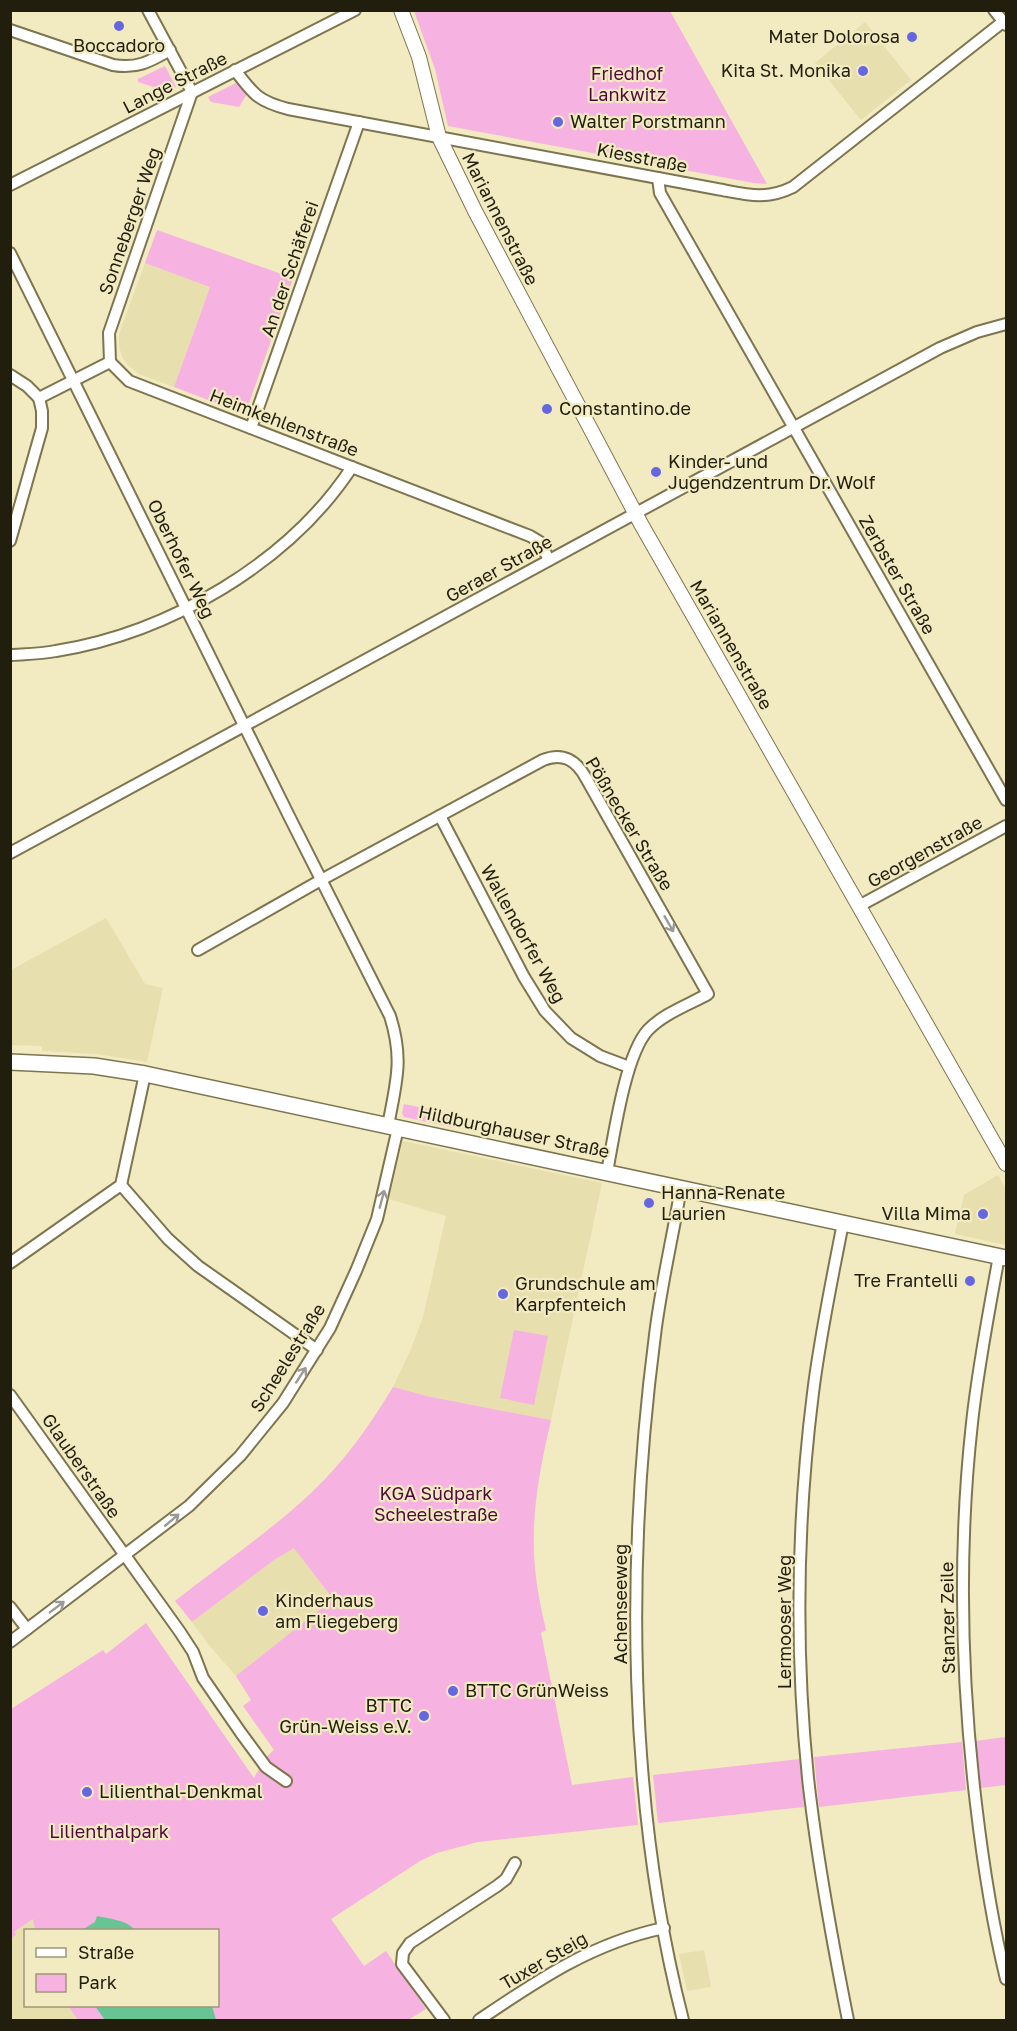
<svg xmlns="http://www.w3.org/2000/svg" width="1017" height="2031" viewBox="0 0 1017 2031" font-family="'Golos Text',sans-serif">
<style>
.built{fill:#e8dfae}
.green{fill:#f6b2e0}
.water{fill:#66c593}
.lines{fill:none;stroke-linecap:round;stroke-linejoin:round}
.minor-casing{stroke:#7d754f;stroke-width:14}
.tertiary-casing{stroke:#7d754f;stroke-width:16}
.secondary-casing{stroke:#7d754f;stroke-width:18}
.minor{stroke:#fff;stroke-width:10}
.tertiary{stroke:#fff;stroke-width:14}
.secondary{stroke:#fff;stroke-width:15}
.oneway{stroke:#9b9a93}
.poi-dot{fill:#6667e0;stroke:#f2eac0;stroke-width:2}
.labels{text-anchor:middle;stroke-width:4.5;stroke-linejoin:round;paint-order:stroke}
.poi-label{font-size:18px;fill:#211e0e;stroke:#f2eac0;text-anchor:start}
.park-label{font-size:18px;fill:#4f0940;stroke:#f2eac0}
.street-label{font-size:18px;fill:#211e0e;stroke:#f2eac0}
</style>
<rect width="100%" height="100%" fill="#f2eac0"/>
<g class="built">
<path d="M 865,22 L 911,80 L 861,120 L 815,63 Z"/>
<path d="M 145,263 L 210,286 L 174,387 L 139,374 L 129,366 L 122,357 L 119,346 L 119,334 Z"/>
<path d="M 106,918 L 145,984 L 163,988 L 147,1062 L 97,1054 L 42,1051 L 42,1046 L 11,1045 L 11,970 Z"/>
<path d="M 403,1141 L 602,1183 L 551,1420 L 431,1397 L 393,1387 L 411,1349 L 423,1317 L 446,1216 L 389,1199 Z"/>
<path d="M 998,1175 L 1006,1189 L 1006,1245 L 955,1234 L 964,1195 Z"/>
<path d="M 294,1547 L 334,1599 L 236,1676 L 208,1644 L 192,1622 L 274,1560 Z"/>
<path d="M 34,1918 L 35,1930 L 26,1930 L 26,2006 L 68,2006 L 78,2020 L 11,2020 L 10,1938 L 16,1935 L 15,1931 Z"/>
<path d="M 704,1950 L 711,1987 L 687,1991 L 679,1954 Z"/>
</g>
<g class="green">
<path d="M 414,11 L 670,11 L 767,184 L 754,183 L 448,126 L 435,69 Z"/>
<path d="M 165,66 L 176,87 L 166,91 L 138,82 L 138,79 Z"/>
<path d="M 238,82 L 247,94 L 239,107 L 211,102 L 208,97 Z"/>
<path d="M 157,230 L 293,278 L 248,406 L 237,411 L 174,387 L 210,287 L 145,263 Z"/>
<path d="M 404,1104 L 457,1115 L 455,1128 L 404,1117 L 402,1113 Z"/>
<path d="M 514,1330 L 548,1336 L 534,1405 L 500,1398 Z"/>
<path d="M 393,1387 L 431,1397 L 551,1420 C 541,1464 532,1507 534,1553 C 535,1579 540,1605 546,1630 L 541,1633 L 572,1785 L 633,1777 L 638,1825 L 478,1842 L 437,1853 L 420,1861 L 331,1919 L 364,1966 L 386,1951 L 426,2009 L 408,2020 L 78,2020 L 68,2006 L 218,2006 L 218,1930 L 35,1930 L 33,1919 L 15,1931 L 16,1935 L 11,1938 L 11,1709 L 103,1650 L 106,1654 L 146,1623 L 254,1778 L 265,1758 L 274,1750 L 243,1706 L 251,1700 L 236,1676 L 333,1599 L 294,1548 L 274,1560 L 192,1622 L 175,1601 C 220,1565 271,1531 312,1492 C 345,1461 370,1425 393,1387 Z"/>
<path d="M 1006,1737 L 1006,1785 L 980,1788 L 975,1741 Z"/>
<path d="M 962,1742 L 966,1790 L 819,1807 L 814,1757 Z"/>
<path d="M 800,1759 L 804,1807 L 658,1823 L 653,1775 Z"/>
</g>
<g class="water">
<path d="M 97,1916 C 110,1919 127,1920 135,1930 L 82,1930 L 95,1922 Z"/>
<path d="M 95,2006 L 212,2006 L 216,2020 L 105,2020 Z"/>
</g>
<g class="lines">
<defs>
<g id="minor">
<path d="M 148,10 L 192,92"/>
<path d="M 994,10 L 1006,25"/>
<path d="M 10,30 L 113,65 C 137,69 149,62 170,50"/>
<path d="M 235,70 C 254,95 258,101 288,109 L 717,189 C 745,194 765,201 793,187 L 1004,21"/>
<path d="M 658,178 L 660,193 L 1006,800"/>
<path d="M 10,185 L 355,10"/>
<path d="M 10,253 L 290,818 L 390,1016 C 404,1060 396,1082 388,1126"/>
<path d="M 110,362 L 109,333 L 192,92"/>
<path d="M 10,375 L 27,386 L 39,398 L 110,362 L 129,381 L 530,536 L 540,542 L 549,560"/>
<path d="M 251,428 L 359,122"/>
<path d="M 10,541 L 42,428 L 42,411 L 39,398"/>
<path d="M 10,655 C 26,654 41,654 56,651 C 169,633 289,563 352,467"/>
<path d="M 440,816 L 524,977 L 545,1011 L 571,1038 L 600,1056 L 629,1067"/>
<path d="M 10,853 L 940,348 L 977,332 L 1006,324"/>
<path d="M 859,906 L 1006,826"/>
<path d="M 198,950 L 321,880 L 543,760 C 563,752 576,760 586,778 L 708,994 C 688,1005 663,1014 648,1030 C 625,1055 614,1136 607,1172"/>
<path d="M 121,1185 L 168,1239 L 198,1266 L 317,1350"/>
<path d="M 681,1187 C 673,1236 661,1285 655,1335 C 626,1558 627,1802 683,2020"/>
<path d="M 843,1223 C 832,1279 820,1336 813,1393 C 797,1520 795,1651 808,1778 C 817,1860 832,1940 848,2020"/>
<path d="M 999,1256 C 989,1311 978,1367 972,1423 C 958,1549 961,1678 976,1804 C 983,1863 992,1922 1006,1979"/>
<path d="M 10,1263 L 121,1185 L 145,1074"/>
<path d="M 10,1395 L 180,1632 L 193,1652 L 203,1678 L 241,1733 L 266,1767 L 286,1781"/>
<path d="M 10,1607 L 27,1629"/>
<path d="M 10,1642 L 189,1506 L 240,1456 L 283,1403 L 330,1328 L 356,1271 L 377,1219 L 398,1128"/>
<path d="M 444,2020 L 402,1964 L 403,1953 L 410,1943 L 497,1886 L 506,1879 L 515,1863"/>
<path d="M 479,2020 C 538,1980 592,1943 664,1928"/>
</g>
<path id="tertiary" d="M 401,10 L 419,57 L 439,137 L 475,211 L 641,524 L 1006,1164"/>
<path id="secondary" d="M 10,1062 L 94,1066 L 145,1074 L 1006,1258"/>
</defs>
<use href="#minor" class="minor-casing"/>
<use href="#tertiary" class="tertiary-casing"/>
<use href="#secondary" class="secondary-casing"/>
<use href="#minor" class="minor"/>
<use href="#tertiary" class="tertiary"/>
<use href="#secondary" class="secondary"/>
</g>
<defs><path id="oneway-shaft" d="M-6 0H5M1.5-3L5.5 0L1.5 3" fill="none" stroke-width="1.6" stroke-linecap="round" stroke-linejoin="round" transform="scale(1.5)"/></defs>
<g class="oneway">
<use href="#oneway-shaft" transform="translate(669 924) rotate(60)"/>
<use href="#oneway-shaft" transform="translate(382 1199) rotate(-75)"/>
<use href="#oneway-shaft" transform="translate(301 1375) rotate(-57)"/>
<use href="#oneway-shaft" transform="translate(172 1520) rotate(-40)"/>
<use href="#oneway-shaft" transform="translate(57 1607) rotate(-37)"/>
</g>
<g class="poi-dot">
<circle cx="119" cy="26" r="6"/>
<circle cx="912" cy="37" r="6"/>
<circle cx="863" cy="71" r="6"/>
<circle cx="558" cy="122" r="6"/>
<circle cx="547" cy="409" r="6"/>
<circle cx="656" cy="472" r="6"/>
<circle cx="649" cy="1203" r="6"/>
<circle cx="983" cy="1214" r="6"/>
<circle cx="970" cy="1281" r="6"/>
<circle cx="503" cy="1294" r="6"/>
<circle cx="263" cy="1611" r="6"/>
<circle cx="453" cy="1691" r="6"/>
<circle cx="424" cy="1716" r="6"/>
<circle cx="87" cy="1792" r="6"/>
</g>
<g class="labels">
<g class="poi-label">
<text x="900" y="43" text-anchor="end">Mater Dolorosa</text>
<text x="119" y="52" text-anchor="middle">Boccadoro</text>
<text x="851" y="77" text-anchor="end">Kita St. Monika</text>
<text x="570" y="128">Walter Porstmann</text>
<text x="559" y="415">Constantino.de</text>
<text x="668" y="468">Kinder- und<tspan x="668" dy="21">Jugendzentrum Dr. Wolf</tspan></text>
<text x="661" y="1199">Hanna-Renate<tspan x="661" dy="21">Laurien</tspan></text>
<text x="971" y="1220" text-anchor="end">Villa Mima</text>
<text x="958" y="1287" text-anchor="end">Tre Frantelli</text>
<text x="515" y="1290">Grundschule am<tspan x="515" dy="21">Karpfenteich</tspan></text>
<text x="275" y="1607">Kinderhaus<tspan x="275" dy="21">am Fliegeberg</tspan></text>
<text x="465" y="1697">BTTC GrünWeiss</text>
<text x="412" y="1712" text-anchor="end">BTTC<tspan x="412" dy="21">Grün-Weiss e.V.</tspan></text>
<text x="99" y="1798">Lilienthal-Denkmal</text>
</g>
<g class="park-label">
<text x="627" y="80">Friedhof<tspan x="627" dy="21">Lankwitz</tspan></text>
<text x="436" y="1500">KGA Südpark<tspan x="436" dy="21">Scheelestraße</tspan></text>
<text x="109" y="1838">Lilienthalpark</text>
</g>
<g class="street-label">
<text transform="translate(175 83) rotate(-27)" y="6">Lange Straße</text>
<text transform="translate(642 158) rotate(11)" y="6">Kiesstraße</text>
<text transform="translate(500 219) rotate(63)" y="6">Mariannenstraße</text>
<text transform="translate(130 221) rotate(-71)" y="6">Sonneberger Weg</text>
<text transform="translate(290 269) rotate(-71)" y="6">An der Schäferei</text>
<text transform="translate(284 423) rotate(21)" y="6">Heimkehlenstraße</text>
<text transform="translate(181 559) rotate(64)" y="6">Oberhofer Weg</text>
<text transform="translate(499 569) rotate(-29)" y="6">Geraer Straße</text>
<text transform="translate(897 575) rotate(60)" y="6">Zerbster Straße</text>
<text transform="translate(731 645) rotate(60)" y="6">Mariannenstraße</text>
<text transform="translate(629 824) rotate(59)" y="6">Pößnecker Straße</text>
<text transform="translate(925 852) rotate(-29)" y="6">Georgenstraße</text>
<text transform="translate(523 934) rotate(61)" y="6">Wallendorfer Weg</text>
<text transform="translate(514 1132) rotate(12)" y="6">Hildburghauser Straße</text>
<text transform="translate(288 1358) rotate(-58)" y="6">Scheelestraße</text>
<text transform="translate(81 1466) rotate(55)" y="6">Glauberstraße</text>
<text transform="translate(621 1604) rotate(-90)" y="6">Achenseeweg</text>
<text transform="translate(948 1618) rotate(-91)" y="6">Stanzer Zeile</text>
<text transform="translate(785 1622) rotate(-90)" y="6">Lermooser Weg</text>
<text transform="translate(544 1961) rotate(-30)" y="6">Tuxer Steig</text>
</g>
</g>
<rect width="1017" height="2031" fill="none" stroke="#211e0e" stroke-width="24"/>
<rect x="24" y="1929" width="195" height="78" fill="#f2eac0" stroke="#9e9879" stroke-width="1.5"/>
<rect x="36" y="1948" width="30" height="9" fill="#ffffff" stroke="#9e9879" stroke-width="1.5"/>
<text x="78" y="1959" font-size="18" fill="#211e0e">Straße</text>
<rect x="36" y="1974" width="30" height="18" fill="#f6b2e0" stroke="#9e9879" stroke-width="1.5"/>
<text x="78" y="1989" font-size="18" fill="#211e0e">Park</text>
</svg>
